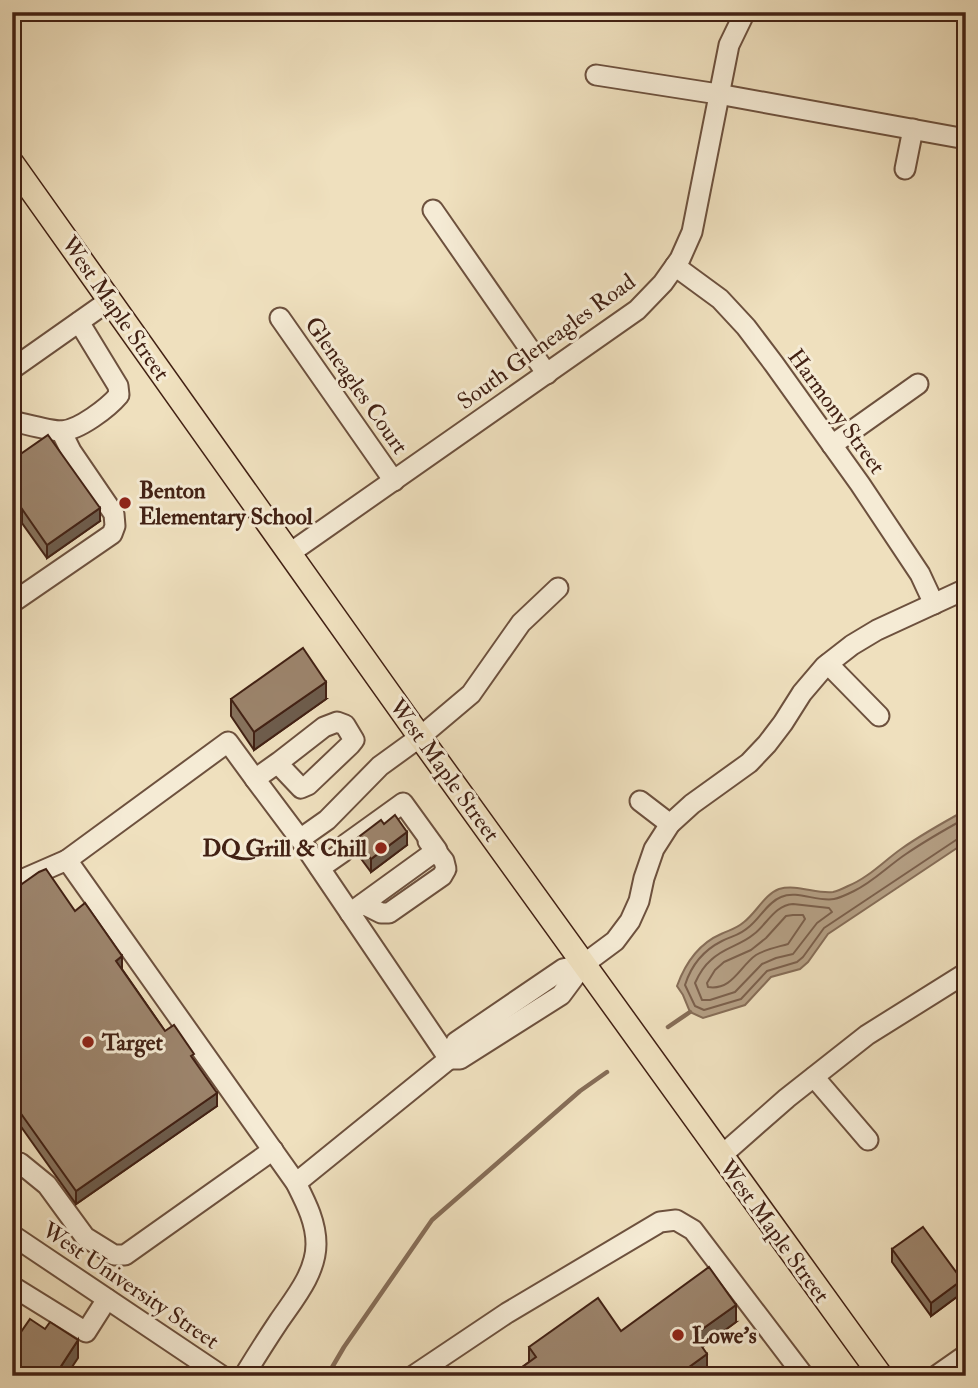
<svg xmlns="http://www.w3.org/2000/svg" width="978" height="1388" viewBox="0 0 978 1388" font-family="'IM FELL Double Pica',serif">
<style>
.water{fill:#b49f84;stroke:#866d57;stroke-width:2}
.lines{fill:none;stroke-linecap:round;stroke-linejoin:round}
.shore{stroke:#7b604c;stroke-width:2}
.stream{stroke:#866d57;stroke-width:4.5}
.minor-casing{stroke:#6d513e;stroke-width:23}
.major-casing{stroke:#422114;stroke-width:26}
.minor{stroke:#f5ebd5;stroke-width:19}
.major{stroke:#efe0be;stroke-width:23}
.wall{fill:#86725d;stroke:#422114;stroke-width:2}
.shaded-wall{fill:#6d5c4c;stroke:#422114;stroke-width:2}
.building{fill:#9c846c;stroke:#422114;stroke-width:2}
.poi-dot{fill:#8f2418;stroke:#f5ebd5;stroke-width:2.5}
.labels{text-anchor:middle;stroke-width:6;stroke-linejoin:round;paint-order:stroke}
.street-label{font-size:23px;fill:#422114;stroke:#f5ebd5}
.poi-label{font-size:23px;font-weight:bold;fill:#422114;stroke:#f5ebd5;text-anchor:start}
</style>
<rect width="100%" height="100%" fill="#efe0be"/>
<filter id="stains"><feTurbulence type="fractalNoise" baseFrequency=".00286" numOctaves="4"/><feColorMatrix values="0 0 0 0 .2 0 0 0 0 .09 0 0 0 0 .02 0 0 0 .5 -.17"/></filter>
<radialGradient id="worn" r=".72"><stop offset=".6" stop-color="#630" stop-opacity="0"/><stop offset="1" stop-color="#630" stop-opacity=".3"/></radialGradient>
<path class="water" d="M 966,810 L 966,842 L 828,934 L 808,962 L 800,969 L 771,977 L 745,1005 L 703,1018 L 690,1012 L 683,995 L 677,986 C 685,964 698,944 721,934 C 729,930 736,929 744,922 C 756,913 765,894 779,889 C 797,884 816,894 833,892 C 838,891 844,888 848,886 C 868,878 884,861 901,849 C 921,835 944,822 966,810 Z"/>
<g class="lines">
<g class="shore">
<path d="M 966,818 C 946,829 925,841 906,854 C 888,866 873,882 854,891 C 848,894 840,898 834,899 C 817,902 797,890 781,897 C 768,902 760,918 750,926 C 739,936 734,935 722,941 C 704,950 691,966 685,985 L 695,1006 L 704,1010 L 741,999 L 767,971 L 797,962 L 803,957 L 824,928 L 959,838 L 966,837"/>
<path d="M 793,904 L 829,908 L 832,912 L 817,923 L 793,954 L 776,958 L 762,964 L 735,992 L 710,1000 L 702,1000 L 695,983 C 699,974 704,966 711,960 C 724,947 740,946 754,934 C 767,924 775,905 793,904 Z"/>
<path d="M 793,915 L 803,915 L 805,919 L 788,944 C 778,947 766,949 756,955 C 740,966 732,991 708,987 L 707,983 L 715,970 L 724,962 L 751,950 L 766,938 L 786,916 Z"/>
</g>
<g class="stream">
<path d="M 668,1027 L 690,1012"/>
<path d="M 327,1376 L 344,1347 L 432,1220 L 580,1091 L 607,1072"/>
</g>
<defs>
<g id="minor">
<path d="M 596,75 L 718,94 L 966,139"/>
<path d="M 905,169 L 913,129"/>
<path d="M 433,210 L 547,374"/>
<path d="M 675,266 L 720,299 L 746,327 L 774,364 L 860,484 L 920,574 L 934,604"/>
<path d="M 280,318 L 394,481"/>
<path d="M 12,369 L 110,300"/>
<path d="M 12,421 C 26,424 50,431 62,431 C 79,430 108,408 119,395 L 118,386 L 79,322"/>
<path d="M 832,445 L 918,384"/>
<path d="M 290,553 L 637,310 L 663,283 L 680,259 L 692,232 L 729,45 L 745,12"/>
<path d="M 16,600 L 112,534 L 115,526 L 114,514 L 71,451 L 61,431"/>
<path d="M 828,664 L 879,716"/>
<path d="M 279,762 L 324,727 L 337,722 L 345,725 L 354,740 L 350,745 L 308,785 L 301,788 L 283,769 L 279,762 L 255,779 L 300,839 L 449,1059"/>
<path d="M 640,801 L 670,824"/>
<path d="M 300,839 L 327,820 L 380,766 L 420,737 L 471,694 L 521,623 L 558,588"/>
<path d="M 67,860 L 228,742 L 255,779"/>
<path d="M 320,868 L 343,852 L 346,844 L 403,803 L 437,850 L 350,913"/>
<path d="M 12,884 L 67,860 L 296,1183 C 306,1203 316,1222 316,1244 C 316,1273 294,1299 279,1321 C 267,1339 255,1358 244,1376"/>
<path d="M 363,904 L 381,913 L 389,913 L 442,876 L 446,869 L 444,861 L 428,841"/>
<path d="M 449,1059 L 460,1059 L 561,995 L 584,964 L 615,941 L 630,921 L 639,901 L 644,878 L 654,849 L 670,824 L 692,804 L 749,763 L 767,744 L 783,723 L 802,693 L 825,666 L 852,645 L 877,630 L 966,589"/>
<path d="M 814,1077 L 868,1140"/>
<path d="M 721,1156 L 787,1098 L 867,1035 L 966,973"/>
<path d="M 12,1172 L 20,1163 L 47,1185 L 85,1237 L 114,1255 L 125,1255 L 273,1150"/>
<path d="M 296,1183 L 449,1059 L 456,1042 L 563,969 L 584,964"/>
<path d="M 12,1235 L 222,1376"/>
<path d="M 12,1291 L 15,1288 L 86,1332 L 107,1299"/>
<path d="M 413,1376 L 507,1313 L 660,1222 L 676,1220 L 693,1230 L 804,1376"/>
<path d="M 936,1376 L 966,1355"/>
</g>
<path id="major" d="M 12,163 L 420,737 L 881,1376"/>
</defs>
<use href="#minor" class="minor-casing"/>
<use href="#major" class="major-casing"/>
<use href="#minor" class="minor"/>
<use href="#major" class="major"/>
</g>
<g class="wall">
<path d="M 12,460 L 100,521 L 47,558 L 22,523 Z"/>
<path d="M 231,699 L 326,699 L 254,750 L 231,716 Z"/>
<path d="M 384,824 L 407,845 L 371,872 L 356,852 L 356,839 Z"/>
<path d="M 12,891 L 75,911 L 122,969 L 165,1031 L 194,1060 L 217,1106 L 76,1204 L 12,1114 Z"/>
<path d="M 892,1249 L 962,1293 L 931,1316 L 892,1262 Z"/>
<path d="M 736,1322 L 702,1347 L 707,1371 L 701,1376 L 510,1376 L 529,1362 L 529,1347 L 621,1331 Z"/>
</g>
<g class="shaded-wall">
<path d="M 100,508 L 100,521 L 47,558 L 47,545 Z"/>
<path d="M 22,509 L 22,523 L 12,530 L 12,516 Z"/>
<path d="M 15,564 L 15,577 L 12,580 L 12,566 Z"/>
<path d="M 326,682 L 326,699 L 254,750 L 254,732 Z"/>
<path d="M 407,832 L 407,845 L 371,872 L 371,859 Z"/>
<path d="M 122,956 L 122,969 L 116,974 L 116,961 Z"/>
<path d="M 217,1093 L 217,1106 L 76,1204 L 76,1191 Z"/>
<path d="M 962,1280 L 962,1293 L 931,1316 L 931,1303 Z"/>
<path d="M 736,1305 L 736,1322 L 694,1353 L 694,1335 Z"/>
<path d="M 78,1340 L 78,1358 L 66,1376 L 56,1376 L 56,1374 Z"/>
<path d="M 707,1354 L 707,1371 L 701,1376 L 685,1376 L 685,1370 Z"/>
</g>
<g class="building">
<path d="M 48,435 L 100,508 L 47,545 L 22,509 L 12,516 L 12,460 Z"/>
<path d="M 303,648 L 326,682 L 254,732 L 231,699 Z"/>
<path d="M 395,815 L 407,832 L 371,859 L 356,839 L 381,820 L 384,824 Z"/>
<path d="M 46,869 L 75,911 L 85,903 L 122,956 L 116,961 L 165,1031 L 174,1025 L 194,1054 L 191,1056 L 217,1093 L 76,1191 L 12,1101 L 12,891 L 39,872 Z"/>
<path d="M 923,1227 L 962,1280 L 931,1303 L 892,1249 Z"/>
<path d="M 709,1267 L 736,1305 L 694,1335 L 707,1354 L 685,1370 L 689,1376 L 510,1376 L 536,1357 L 529,1347 L 598,1298 L 621,1331 Z"/>
<path d="M 30,1319 L 45,1329 L 50,1322 L 78,1340 L 56,1374 L 59,1376 L 12,1376 L 12,1345 Z"/>
</g>
<g class="poi-dot">
<circle cx="125" cy="503" r="7"/>
<circle cx="381" cy="848" r="7"/>
<circle cx="88" cy="1042" r="7"/>
<circle cx="678" cy="1335" r="7"/>
</g>
<g class="labels">
<g class="street-label">
<text transform="translate(116 308) rotate(55)" y="8">West Maple Street</text>
<text transform="translate(546 341) rotate(-36)" y="8">South Gleneagles Road</text>
<text transform="translate(357 385) rotate(55)" y="8">Gleneagles Court</text>
<text transform="translate(837 411) rotate(54)" y="8">Harmony Street</text>
<text transform="translate(445 770) rotate(54)" y="8">West Maple Street</text>
<text transform="translate(775 1231) rotate(54)" y="8">West Maple Street</text>
<text transform="translate(131 1285) rotate(34)" y="8">West University Street</text>
</g>
<g class="poi-label">
<text x="139" y="498">Benton<tspan x="139" dy="26">Elementary School</tspan></text>
<text x="367" y="856" text-anchor="end">DQ Grill &amp; Chill</text>
<text x="102" y="1050">Target</text>
<text x="692" y="1343">Lowe's</text>
</g>
</g>
<rect width="978" height="1388" fill="none" stroke="#efe0be" stroke-width="42"/>
<rect x="14" y="14" width="950" height="1360" fill="none" stroke="#422114" stroke-width="3.5"/>
<rect x="21" y="21" width="936" height="1346" fill="none" stroke="#422114" stroke-width="2"/>
<rect width="100%" height="100%" filter="url(#stains)"/>
<rect width="100%" height="100%" fill="url(#worn)"/>
</svg>
